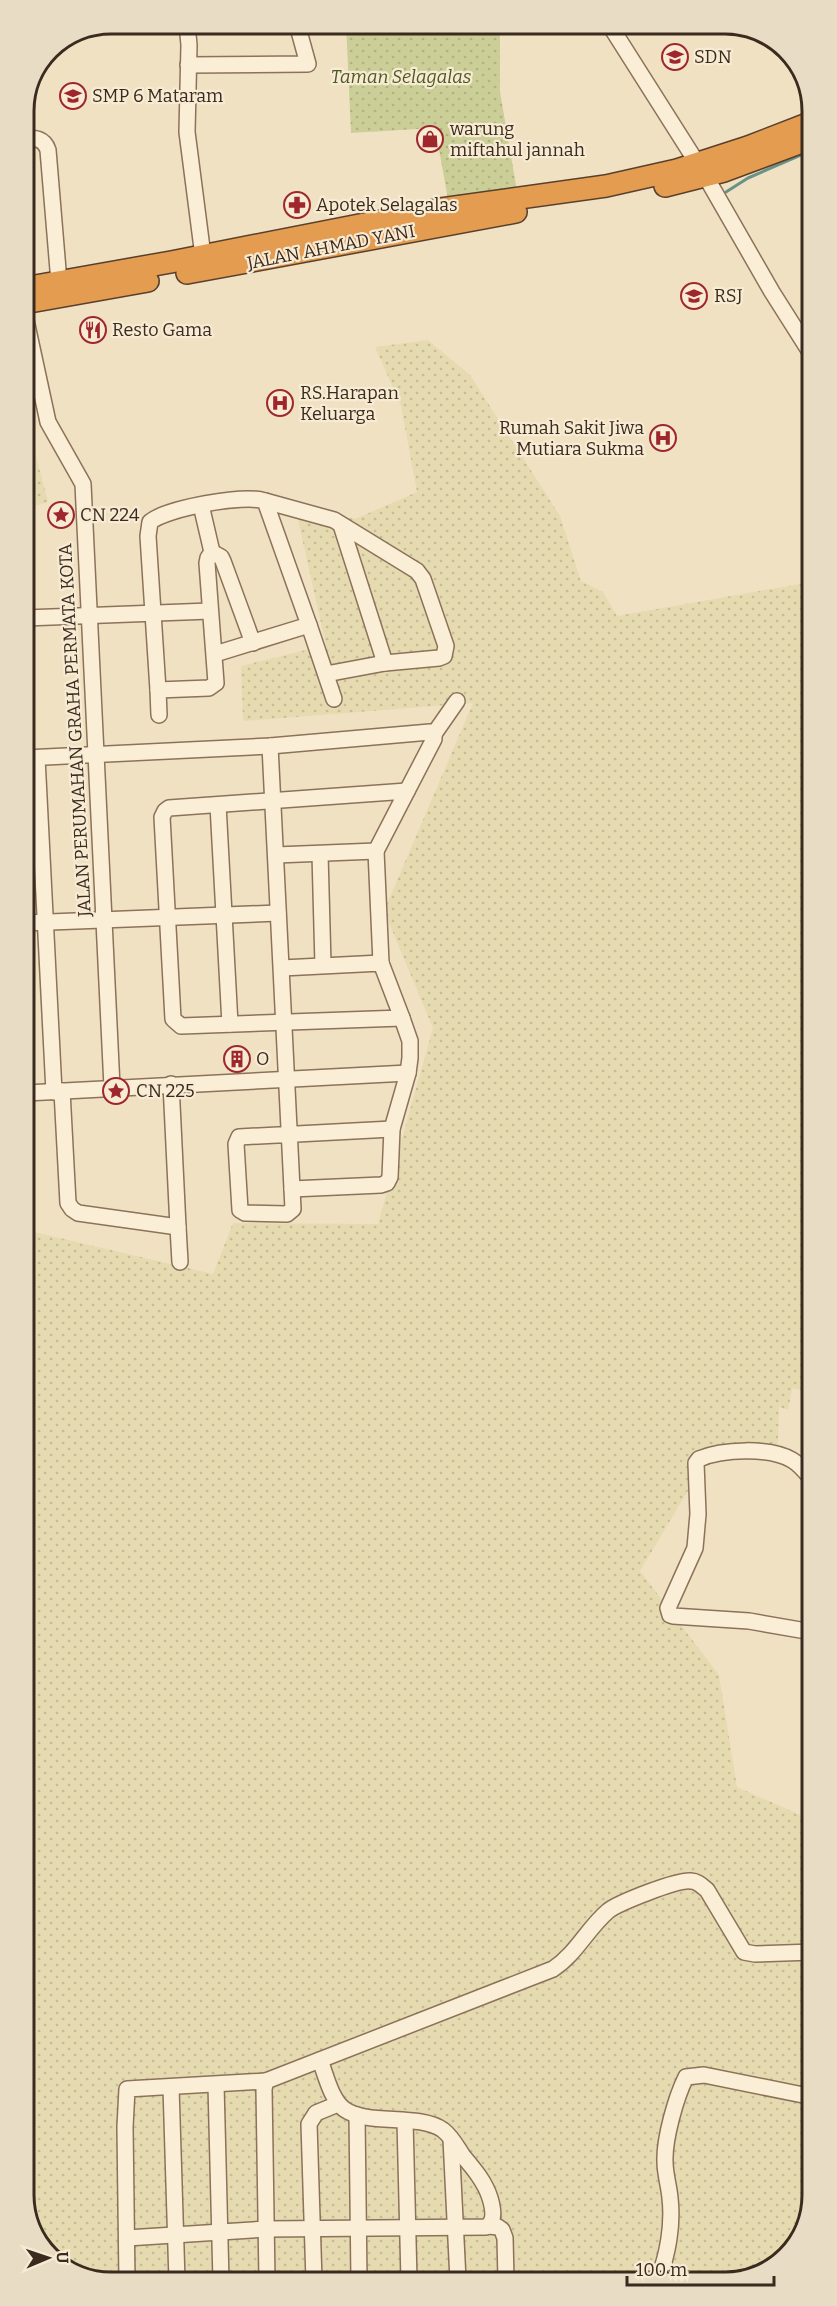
<svg xmlns="http://www.w3.org/2000/svg" width="837" height="2306" viewBox="0 0 837 2306" font-family="Bitter,serif">
<style>
.farmland{fill:url(#farmland-dots)}
.park{fill:url(#park-dots)}
.lines{fill:none;stroke-linecap:round;stroke-linejoin:round}
.stream{stroke:#6c9287;stroke-width:3}
.minor-casing{stroke:#8c7259;stroke-width:18}
.highway-casing{stroke:#59402d;stroke-width:24}
.minor{stroke:#faeed7;stroke-width:15}
.highway{stroke:#e39c50;stroke-width:21}
.labels{text-anchor:middle;stroke-width:4.5;stroke-linejoin:round;paint-order:stroke}
.poi-label{font-size:18px;fill:#3b2a1e;stroke:#f7ebd3;text-anchor:start}
.park-label{font-size:18px;font-style:italic;fill:#4e5823;stroke:#f7ebd3}
.street-label{font-size:18px;fill:#3b2a1e;stroke:#f7ebd3}
.rim{fill:none;stroke:#3b2a1e;stroke-width:3}
</style>
<defs>
<pattern id="farmland-dots" width="8" height="8" patternUnits="userSpaceOnUse" patternTransform="scale(1.5)"><rect width="8" height="8" fill="#e6dbb0"/><path d="M2 2h.1M6 6h.1" fill="none" stroke="#c6bc97" stroke-width="1.8" stroke-linecap="round"/></pattern>
<pattern id="park-dots" width="8" height="8" patternUnits="userSpaceOnUse" patternTransform="scale(1.5)"><rect width="8" height="8" fill="#cbcf97"/><path d="M2 2h.1M6 6h.1" fill="none" stroke="#afb282" stroke-width="1.8" stroke-linecap="round"/></pattern>
</defs>
<rect width="100%" height="100%" fill="#f0e1c3"/>
<g class="farmland">
<path d="M 428,340 L 470,375 L 560,516 L 581,581 L 603,592 L 617,616 L 811,582 L 812,1390 L 792,1389 L 788,1410 L 779,1407 L 778,1449 L 694,1462 L 692,1484 L 640,1571 L 719,1675 L 737,1787 L 812,1820 L 813,2195 L 795,2248 L 749,2279 L 105,2282 L 58,2264 L 27,2218 L 26,1230 L 213,1274 L 233,1223 L 378,1224 L 433,1028 L 384,911 L 473,703 L 243,721 L 241,666 L 326,645 L 295,507 L 355,519 L 417,492 L 401,406 L 375,347 Z"/>
<path d="M 25,414 L 48,502 L 25,509 Z"/>
</g>
<path class="park" d="M 346,24 L 500,24 L 500,92 L 517,191 L 449,204 L 435,128 L 351,133 Z"/>
<g class="lines">
<path class="stream" d="M 726,192 L 748,178 L 810,151"/>
<defs>
<g id="minor">
<path d="M 187,24 L 189,45 L 187,132 L 203,256"/>
<path d="M 609,24 L 706,177 L 772,292 L 810,352"/>
<path d="M 188,65 L 308,64 L 297,24"/>
<path d="M 24,138 C 35,138 44,138 48,150 L 59,282"/>
<path d="M 24,311 L 48,422 L 83,484 L 112,1087"/>
<path d="M 265,501 L 334,520 L 417,571 L 423,579 L 446,646 L 444,656 L 439,658 L 385,663 L 326,674"/>
<path d="M 201,505 L 212,552 L 221,557 L 223,561 L 253,643"/>
<path d="M 341,525 L 385,663"/>
<path d="M 212,552 L 208,558 L 207,563 L 216,683 L 209,688 L 158,690 L 148,536 L 150,522 C 167,508 244,494 265,501 L 309,625 L 215,654"/>
<path d="M 25,618 L 210,611"/>
<path d="M 309,625 L 334,699"/>
<path d="M 158,690 L 159,715"/>
<path d="M 434,734 L 457,701"/>
<path d="M 270,746 C 278,901 286,1055 293,1209 L 287,1214 L 245,1213 L 240,1210 L 236,1144 L 239,1137 L 392,1129"/>
<path d="M 25,758 L 270,746 L 430,732 L 434,734 L 434,739 L 407,791"/>
<path d="M 37,758 L 54,1092"/>
<path d="M 218,805 L 230,1024"/>
<path d="M 376,851 L 381,963"/>
<path d="M 320,854 L 323,965"/>
<path d="M 276,855 L 376,851 L 407,791 L 169,808 L 165,811 L 162,817 L 173,1019 L 181,1026 L 402,1018 L 381,963 L 282,968"/>
<path d="M 25,923 L 278,913"/>
<path d="M 62,1091 L 68,1203 L 72,1209 L 78,1213 L 178,1227 L 171,1084"/>
<path d="M 26,1093 L 408,1073"/>
<path d="M 292,1189 L 381,1185 L 387,1183 L 390,1177 L 392,1129 L 408,1073 L 410,1058 L 410,1041 L 402,1018"/>
<path d="M 178,1227 L 180,1262"/>
<path d="M 812,1469 L 809,1476 C 804,1470 799,1464 792,1460 C 770,1447 722,1449 699,1459 L 696,1463 L 698,1514 L 695,1548 L 668,1608 L 670,1615 L 673,1616 L 749,1621 L 812,1632"/>
<path d="M 216,2085 L 221,2281"/>
<path d="M 171,2087 L 177,2281"/>
<path d="M 357,2115 L 359,2281"/>
<path d="M 405,2121 L 409,2280"/>
<path d="M 451,2139 L 458,2280"/>
<path d="M 489,2226 L 498,2227 L 502,2230 L 505,2238 L 506,2280"/>
<path d="M 127,2238 L 267,2229 L 486,2227 C 496,2222 493,2208 490,2198 C 485,2182 474,2169 463,2156 C 457,2147 452,2137 443,2130 C 419,2113 367,2126 344,2109 C 331,2099 326,2076 320,2060"/>
<path d="M 658,2279 C 668,2255 673,2224 670,2198 C 669,2186 665,2174 665,2162 C 664,2139 676,2097 686,2077 L 704,2075 L 813,2097"/>
<path d="M 267,2281 L 264,2089 L 266,2081 L 553,1969 C 576,1954 587,1929 608,1911 C 618,1903 678,1879 691,1881 C 697,1881 702,1886 707,1890 L 744,1952 L 755,1954 L 813,1952"/>
<path d="M 314,2281 L 309,2124 L 316,2113 L 338,2104"/>
<path d="M 127,2282 L 125,2127 L 127,2089 L 266,2081"/>
</g>
<g id="highway">
<path d="M 665,186 L 724,171 L 810,139"/>
<path d="M 187,273 L 516,212"/>
<path d="M 24,288 L 171,262 L 441,209 L 606,186 L 677,170 L 748,147 L 810,123"/>
<path d="M 24,303 L 148,281"/>
</g>
</defs>
<use href="#minor" class="minor-casing"/>
<use href="#highway" class="highway-casing"/>
<use href="#minor" class="minor"/>
<use href="#highway" class="highway"/>
</g>
<defs>
<symbol id="school-ring" viewBox="-11 -11 22 22"><circle r="9.5" fill="#f7ebd3" stroke="#9e262c" stroke-width="1.5"/><path d="M0-5L7-2L0 1L-7-2ZM-4 1L0 2.5L4 1V4Q0 6-4 4Z" fill="#9e262c"/></symbol>
<symbol id="shop-ring" viewBox="-11 -11 22 22"><circle r="9.5" fill="#f7ebd3" stroke="#9e262c" stroke-width="1.5"/><path d="M-5-2.5h2.3a2.7 3.5 0 0 1 5.4 0H5L5.5 6h-11ZM-1.5-2.5h3a1.5 2.3 0 0 0-3 0Z" fill="#9e262c"/></symbol>
<symbol id="pharmacy-ring" viewBox="-11 -11 22 22"><circle r="9.5" fill="#f7ebd3" stroke="#9e262c" stroke-width="1.5"/><path d="M-2-6h4v4h4v4h-4v4h-4v-4h-4v-4h4Z" fill="#9e262c"/></symbol>
<symbol id="university-ring" viewBox="-11 -11 22 22"><circle r="9.5" fill="#f7ebd3" stroke="#9e262c" stroke-width="1.5"/><path d="M0-5L7-2L0 1L-7-2ZM-4 1L0 2.5L4 1V4Q0 6-4 4Z" fill="#9e262c"/></symbol>
<symbol id="restaurant-ring" viewBox="-11 -11 22 22"><circle r="9.5" fill="#f7ebd3" stroke="#9e262c" stroke-width="1.5"/><path d="M-5-6h1v4h1v-4h1v4h1v-4h1v5L-1.5 .5V6h-2V.5L-5-1ZM5-6V6H3V1.5H1.5Q1.5-4 5-6Z" fill="#9e262c"/></symbol>
<symbol id="hospital-ring" viewBox="-11 -11 22 22"><circle r="9.5" fill="#f7ebd3" stroke="#9e262c" stroke-width="1.5"/><path d="M-5-5h3v3.5h4V-5h3V5h-3V1.5h-4V5h-3Z" fill="#9e262c"/></symbol>
<symbol id="sight-ring" viewBox="-11 -11 22 22"><circle r="9.5" fill="#f7ebd3" stroke="#9e262c" stroke-width="1.5"/><path d="M0-6L1.8-2.2L6-1.7L2.9 1.2L3.7 5.4L0 3.3L-3.7 5.4L-2.9 1.2L-6-1.7L-1.8-2.2Z" fill="#9e262c"/></symbol>
<symbol id="building-ring" viewBox="-11 -11 22 22"><circle r="9.5" fill="#f7ebd3" stroke="#9e262c" stroke-width="1.5"/><path d="M-4-6H4V6H1V3H-1V6H-4ZM-2.5-4.3h1.7v1.8h-1.7ZM.8-4.3h1.7v1.8H.8ZM-2.5-1h1.7V.8h-1.7ZM.8-1h1.7V.8H.8Z" fill="#9e262c"/></symbol>
</defs>
<g fill-rule="evenodd">
<use href="#school-ring" x="660" y="42" width="30" height="30"/>
<use href="#school-ring" x="58" y="81" width="30" height="30"/>
<use href="#shop-ring" x="415" y="124" width="30" height="30"/>
<use href="#pharmacy-ring" x="282" y="190" width="30" height="30"/>
<use href="#university-ring" x="679" y="281" width="30" height="30"/>
<use href="#restaurant-ring" x="78" y="315" width="30" height="30"/>
<use href="#hospital-ring" x="265" y="388" width="30" height="30"/>
<use href="#hospital-ring" x="648" y="423" width="30" height="30"/>
<use href="#sight-ring" x="46" y="500" width="30" height="30"/>
<use href="#building-ring" x="222" y="1044" width="30" height="30"/>
<use href="#sight-ring" x="101" y="1076" width="30" height="30"/>
</g>
<g class="labels">
<g class="poi-label">
<text x="694" y="63">SDN</text>
<text x="92" y="102">SMP 6 Mataram</text>
<text x="450" y="135">warung<tspan x="450" dy="21">miftahul jannah</tspan></text>
<text x="316" y="211">Apotek Selagalas</text>
<text x="714" y="302">RSJ</text>
<text x="112" y="336">Resto Gama</text>
<text x="300" y="399">RS.Harapan<tspan x="300" dy="21">Keluarga</tspan></text>
<text x="644" y="434" text-anchor="end">Rumah Sakit Jiwa<tspan x="644" dy="21">Mutiara Sukma</tspan></text>
<text x="80" y="521">CN 224</text>
<text x="256" y="1065">O</text>
<text x="136" y="1097">CN 225</text>
</g>
<g class="park-label">
<text x="401" y="83">Taman Selagalas</text>
</g>
<g class="street-label">
<text transform="translate(331 247) rotate(-11)" y="6">JALAN AHMAD YANI</text>
<text transform="translate(75 730) rotate(-93)" y="6">JALAN PERUMAHAN GRAHA PERMATA KOTA</text>
</g>
</g>
<path d="M0 0H837V2306H0ZM111 34H725A77 77 0 0 1 802 111V2195A77 77 0 0 1 725 2272H111A77 77 0 0 1 34 2195V111A77 77 0 0 1 111 34Z" fill="#e8dcc5" fill-rule="evenodd"/>
<path class="rim" d="M111 34H725A77 77 0 0 1 802 111V2195A77 77 0 0 1 725 2272H111A77 77 0 0 1 34 2195V111A77 77 0 0 1 111 34Z"/>
<g transform="translate(48 2258) rotate(88)" stroke="#f7ebd3" stroke-width="4.5" paint-order="stroke">
<path d="M0-4.5L10 22L0 15L-10 22Z" fill="#3b2a1e"/>
<text y="-9" font-size="16" font-weight="bold" text-anchor="middle" fill="#3b2a1e">U</text>
</g>
<path d="M627 2276v9h147v-9" fill="none" stroke="#3b2a1e" stroke-width="3"/>
<text x="636" y="2276" font-size="18" fill="#3b2a1e" stroke="#f7ebd3" stroke-width="4.5" paint-order="stroke">100 m</text>
</svg>
